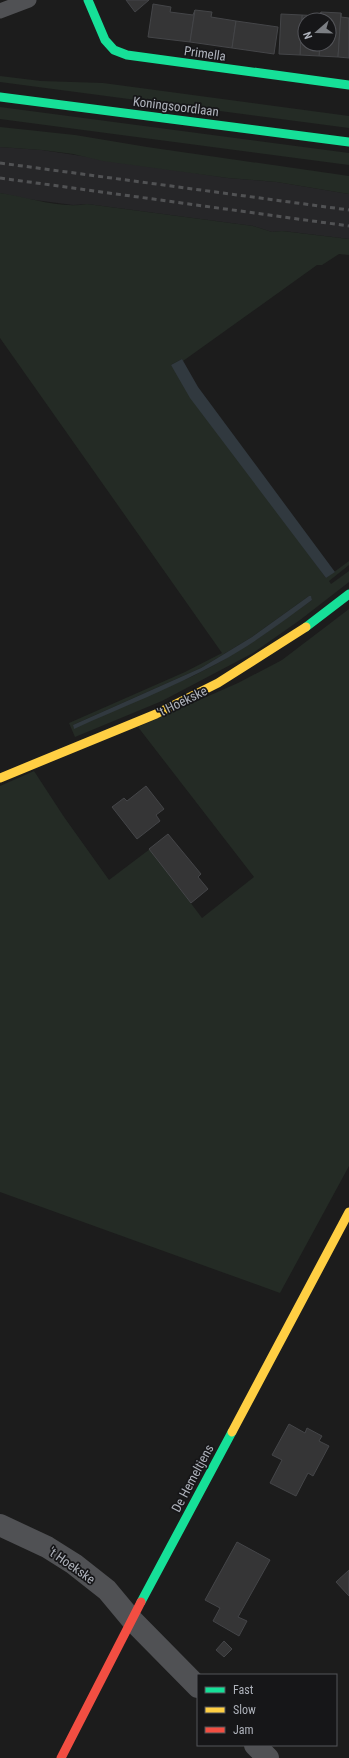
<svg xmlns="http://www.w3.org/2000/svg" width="349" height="1758" viewBox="0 0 349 1758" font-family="'Roboto Condensed',sans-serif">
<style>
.built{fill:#262628}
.green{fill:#242b25;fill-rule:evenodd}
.water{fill:#31393f}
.building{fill:#353536;stroke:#444548}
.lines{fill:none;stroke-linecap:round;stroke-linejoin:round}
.lane{stroke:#505154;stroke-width:15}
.street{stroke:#505154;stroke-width:22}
.fast{stroke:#16e098;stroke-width:9}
.slow{stroke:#ffcf43;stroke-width:9}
.jam{stroke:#f24e42;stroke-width:9}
.rail{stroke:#515254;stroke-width:3;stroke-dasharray:5 4;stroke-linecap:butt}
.labels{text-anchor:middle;stroke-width:3.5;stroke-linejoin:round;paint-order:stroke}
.street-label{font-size:13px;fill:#aeb2bb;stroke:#161618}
</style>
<rect width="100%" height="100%" fill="#1c1c1c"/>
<path class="built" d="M 0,147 L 42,150 L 228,178 L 277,182 L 349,194 L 349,239 L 283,231 L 272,232 L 253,226 L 87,204 L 73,205 L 27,199 L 0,193 Z"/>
<g class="green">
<path d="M 0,76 L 41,81 L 103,83 L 349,116 L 349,128 L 0,82 Z"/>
<path d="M 0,107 L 349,153 L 349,165 L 0,119 Z"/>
<path d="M 0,127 L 75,135 L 147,147 L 349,176 L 349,194 L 277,182 L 228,178 L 103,161 L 73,154 L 42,150 L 0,147 Z"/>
<path d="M 0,193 C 27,197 60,209 87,204 L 253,226 L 272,232 L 282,231 L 349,239 L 349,255 L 339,254 L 322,265 L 317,265 L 183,361 L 182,359 L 171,365 L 326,578 L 349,561 L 349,565 L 329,581 L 331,584 L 349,571 L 349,582 L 300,620 L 253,653 L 162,701 L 75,737 L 69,723 L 185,672 L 222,653 L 0,338 ZM 309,596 L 311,597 L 312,600 L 260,637 L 220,662 L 193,676 L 74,728 L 73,725 L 201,668 L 252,637 Z"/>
<path d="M 349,609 L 349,1166 L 280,1293 L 0,1192 L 0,786 L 34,771 L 64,817 L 109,880 L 150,849 L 202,918 L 254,877 L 138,727 L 238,683 L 282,660 Z"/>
</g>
<g class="water">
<path d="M 182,359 L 198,387 L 335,572 L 326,578 L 190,398 L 171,365 Z"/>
<path d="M 309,596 L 311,596 L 312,600 C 282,622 252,645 218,663 C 172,688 122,707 74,729 L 73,725 L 201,668 L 252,637 Z"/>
</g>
<g class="building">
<path d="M 126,0 L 149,0 L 135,12 Z"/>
<path d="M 153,4 L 171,7 L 170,12 L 193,15 L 195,10 L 190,42 L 148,37 Z"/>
<path d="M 195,10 L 212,12 L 211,17 L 236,21 L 232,48 L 190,42 Z"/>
<path d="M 321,12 L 341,13 L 338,57 L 319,56 L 320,44 L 329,44 L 329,20 L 321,20 Z"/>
<path d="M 321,12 L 321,20 L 305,20 L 305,44 L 320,44 L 319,56 L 300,55 L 302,15 L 320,16 Z"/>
<path d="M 341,13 L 341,17 L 349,18 L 349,58 L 338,57 Z"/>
<path d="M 281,14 L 302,15 L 300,55 L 279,54 Z"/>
<path d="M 236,21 L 278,27 L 274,54 L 232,48 Z"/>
<path d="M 146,786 L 164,809 L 156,815 L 160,821 L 137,839 L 112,807 L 124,798 L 127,801 Z"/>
<path d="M 168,834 L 201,874 L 198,877 L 208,889 L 191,903 L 149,849 Z"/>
<path d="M 289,1424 L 305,1433 L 307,1428 L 322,1436 L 319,1441 L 329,1446 L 313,1476 L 308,1473 L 296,1496 L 270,1483 L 282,1460 L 272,1455 Z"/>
<path d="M 237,1542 L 270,1560 L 238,1617 L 247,1621 L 239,1636 L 213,1621 L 220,1608 L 205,1600 Z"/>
<path d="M 349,1570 L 349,1596 L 336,1582 Z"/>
<path d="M 224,1641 L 232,1649 L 224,1657 L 216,1650 Z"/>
</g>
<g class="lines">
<path class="lane" d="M 0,11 L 29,0"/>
<g class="street">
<path d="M 0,1525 L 47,1547 L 74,1564 L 107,1590 L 132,1620 L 198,1687"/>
<path d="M 255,1745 L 268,1758"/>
</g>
<g class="fast">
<path d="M 88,0 L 105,40 L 114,50 L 127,55 L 349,85"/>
<path d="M 0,97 L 349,142"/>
<path d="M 306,627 L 349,594"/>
<path d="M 141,1602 L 232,1432"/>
</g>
<g class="slow">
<path d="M 0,778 L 156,714 L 218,683 L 306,627"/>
<path d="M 232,1432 L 349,1212"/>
</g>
<path class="jam" d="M 61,1758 L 141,1602"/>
<g class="rail">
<path d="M 0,163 L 349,210"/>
<path d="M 0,178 L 349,226"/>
</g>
</g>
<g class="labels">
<g class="street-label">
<text transform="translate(205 53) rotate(8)" y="5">Primella</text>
<text transform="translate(176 106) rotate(7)" y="5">Koningsoordlaan</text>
<text transform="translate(182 701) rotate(-26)" y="5">'t Hoekske</text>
<text transform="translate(192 1478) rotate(-62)" y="5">De Hemeltjens</text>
<text transform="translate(72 1565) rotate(35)" y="5">'t Hoekske</text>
</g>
</g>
<rect x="197" y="1674" width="140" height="72" fill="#161618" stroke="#535459"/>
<rect x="205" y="1687" width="20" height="6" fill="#16e098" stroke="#535459"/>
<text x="233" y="1694" font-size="12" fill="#aeb2bb">Fast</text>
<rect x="205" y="1707" width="20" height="6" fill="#ffcf43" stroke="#535459"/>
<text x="233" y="1714" font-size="12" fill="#aeb2bb">Slow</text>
<rect x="205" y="1727" width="20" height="6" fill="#f24e42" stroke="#535459"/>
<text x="233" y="1734" font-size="12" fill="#aeb2bb">Jam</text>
<g transform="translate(317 32) rotate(250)"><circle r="19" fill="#161618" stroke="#535459"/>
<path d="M0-3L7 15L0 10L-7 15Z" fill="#7b7e83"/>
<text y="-6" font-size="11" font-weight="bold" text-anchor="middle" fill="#aeb2bb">N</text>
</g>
</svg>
